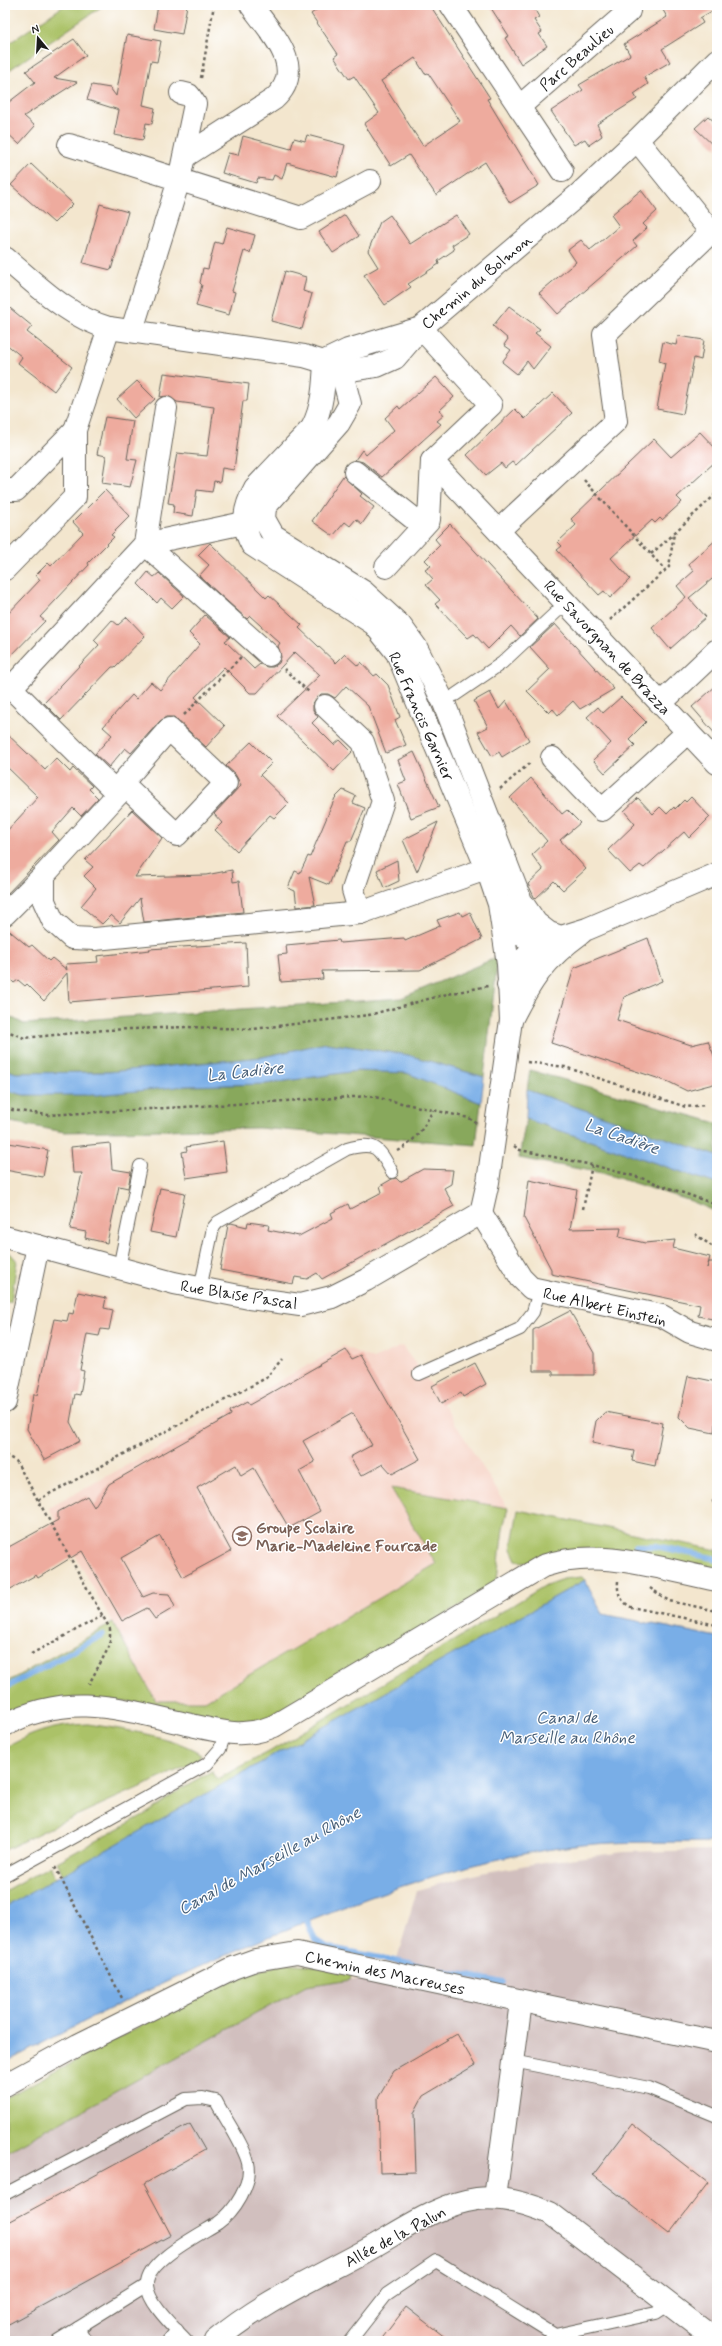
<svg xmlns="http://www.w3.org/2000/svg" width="722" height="2346" viewBox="0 0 722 2346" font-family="Mynerve,sans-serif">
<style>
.built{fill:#f6d2c4}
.industrial{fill:#d1bfbe}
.green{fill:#abc267;stroke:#646f42}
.forest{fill:#88a85c;stroke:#52623c}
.water{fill:#79aee7;stroke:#4a6582}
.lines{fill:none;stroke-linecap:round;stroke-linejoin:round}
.stream{stroke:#79aee7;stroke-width:6}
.building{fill:#eeab9e;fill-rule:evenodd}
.lane-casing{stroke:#67635a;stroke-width:14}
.street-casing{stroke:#67635a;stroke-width:24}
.path{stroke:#67635a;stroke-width:2.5;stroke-dasharray:3 3;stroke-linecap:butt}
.lane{stroke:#fff;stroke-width:12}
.street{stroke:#fff;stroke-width:22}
.labels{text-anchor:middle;stroke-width:3;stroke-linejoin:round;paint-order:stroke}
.street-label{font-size:16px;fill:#1c1c1c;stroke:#fff}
.education-label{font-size:16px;font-weight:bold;fill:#785e54;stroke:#fff;text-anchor:start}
.water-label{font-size:17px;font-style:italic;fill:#465e77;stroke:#fff}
</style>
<rect width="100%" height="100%" fill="#fff"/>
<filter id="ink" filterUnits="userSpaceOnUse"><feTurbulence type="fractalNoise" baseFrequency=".025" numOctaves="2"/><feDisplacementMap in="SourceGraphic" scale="8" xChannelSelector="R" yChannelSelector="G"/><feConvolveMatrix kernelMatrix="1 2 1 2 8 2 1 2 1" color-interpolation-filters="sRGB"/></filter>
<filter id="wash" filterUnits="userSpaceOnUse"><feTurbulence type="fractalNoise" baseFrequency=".012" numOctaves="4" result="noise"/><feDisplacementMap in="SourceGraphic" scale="16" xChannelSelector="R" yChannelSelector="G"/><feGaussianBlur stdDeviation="0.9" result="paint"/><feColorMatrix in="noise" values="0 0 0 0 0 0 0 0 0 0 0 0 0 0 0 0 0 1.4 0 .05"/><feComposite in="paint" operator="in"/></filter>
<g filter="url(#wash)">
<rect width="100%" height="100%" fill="#f3e6ce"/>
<path class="built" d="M 343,1346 L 373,1359 L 402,1346 L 432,1386 L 508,1508 L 391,1488 L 436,1564 L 205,1701 L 156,1701 L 49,1508 Z"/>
<path class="industrial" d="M 717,1850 L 717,2341 L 5,2341 L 5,2153 L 306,1986 L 350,1979 L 390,1983 L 417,1890 L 481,1873 L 544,1862 L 624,1852 Z"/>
<g class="green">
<path d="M 65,5 L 104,5 L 5,73 L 5,46 Z"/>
<path d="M 5,1252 L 10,1253 L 17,1261 L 11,1302 L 5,1302 Z"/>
<path d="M 391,1488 L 508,1508 L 503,1528 L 497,1579 L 493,1586 L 268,1721 L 251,1726 L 126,1701 L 5,1716 L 5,1683 L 113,1623 L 156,1701 L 205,1701 L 436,1564 Z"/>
<path d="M 518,1510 L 717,1550 L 717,1572 L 533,1561 L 523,1563 L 516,1560 L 511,1549 Z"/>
<path d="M 582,1577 L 585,1580 L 63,1875 L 57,1862 L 149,1812 L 185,1786 L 212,1771 L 217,1779 L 269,1752 L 546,1585 L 563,1579 Z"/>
<path d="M 88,1724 C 120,1729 174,1736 201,1754 L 196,1762 L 60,1823 L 5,1850 L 5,1748 C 36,1731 53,1726 88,1724 Z"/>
<path d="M 50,1866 L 56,1879 L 9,1905 L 5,1899 L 5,1891 Z"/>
<path d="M 286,1963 L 306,1965 L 352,1973 L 350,1979 L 306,1986 L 5,2153 L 5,2098 L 195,1997 L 246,1974 Z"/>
</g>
<g class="forest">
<path d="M 498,957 L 484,1077 L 408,1055 L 326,1043 L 263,1057 L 109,1072 L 16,1073 L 5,1069 L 5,1014 L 24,1024 L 401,998 Z"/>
<path d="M 530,1070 L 717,1123 L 717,1156 L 527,1090 Z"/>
<path d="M 356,1071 L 407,1073 L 481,1103 L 476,1145 L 258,1128 L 64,1132 L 5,1121 L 5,1090 L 24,1095 L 186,1086 L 265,1084 Z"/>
<path d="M 526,1119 L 717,1184 L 717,1212 L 691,1201 L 602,1173 L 519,1158 Z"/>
</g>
<g class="water">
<path d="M 326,1043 L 408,1055 L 484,1077 L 481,1103 L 407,1073 L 356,1071 L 265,1084 L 186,1086 L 97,1095 L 24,1095 L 5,1090 L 5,1069 L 16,1073 L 109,1072 L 263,1057 Z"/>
<path d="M 527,1090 L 717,1156 L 717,1184 L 526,1119 Z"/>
<path d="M 585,1580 L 603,1614 L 717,1637 L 717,1842 C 666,1843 616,1840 566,1847 C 468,1860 373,1894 283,1931 C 187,1970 96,2014 5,2063 L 5,1907 Z"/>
</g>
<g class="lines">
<g class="stream">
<path d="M 636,1546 L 656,1546 L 717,1559"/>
<path d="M 5,1688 L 102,1635"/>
<path d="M 304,1914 L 315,1940 L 326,1947 L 503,1983"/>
</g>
</g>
<g id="blocks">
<g class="building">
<path d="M 158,5 L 187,5 L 182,34 L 154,29 Z"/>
<path d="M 323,5 L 430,5 L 490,98 L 487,99 L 539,185 L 510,203 L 485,162 L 436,195 L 409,155 L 391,166 L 364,124 L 379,113 L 354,76 L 349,79 L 334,57 L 338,54 L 311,14 ZM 415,58 L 425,74 L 428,73 L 460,121 L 423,146 L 381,81 Z"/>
<path d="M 489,5 L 532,5 L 539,17 L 534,20 L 542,32 L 539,34 L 547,46 L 521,64 L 505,38 L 509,36 Z"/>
<path d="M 660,5 L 717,5 L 717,8 L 700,18 L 703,23 L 662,49 L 670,62 L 644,77 L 648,84 L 634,94 L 637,99 L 597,124 L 602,136 L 589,145 L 585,139 L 574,145 L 551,111 L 583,90 L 579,85 L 630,55 L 624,44 L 667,17 Z"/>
<path d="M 127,35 L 161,41 L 157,62 L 151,61 L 143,105 L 155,108 L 152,124 L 146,123 L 143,140 L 114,135 L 119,110 L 87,100 L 92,85 L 110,88 L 116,96 Z"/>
<path d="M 74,39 L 86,55 L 54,78 L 77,82 L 24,116 L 35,126 L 19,144 L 5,131 L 5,99 L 9,102 L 35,82 L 26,71 Z"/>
<path d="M 708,116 L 717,124 L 717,149 L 695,128 Z"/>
<path d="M 307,135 L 345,145 L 337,177 L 287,163 L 282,179 L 274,175 L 272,180 L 258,178 L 256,183 L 222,173 L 228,153 L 238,155 L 243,136 L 291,149 L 294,138 L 305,141 Z"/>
<path d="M 31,164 L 73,204 L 54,223 L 11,185 Z"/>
<path d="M 641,190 L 657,211 L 643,224 L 647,228 L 633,241 L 637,246 L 558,314 L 539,293 L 576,262 L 568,250 L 581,240 L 590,250 L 605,238 L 619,226 L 611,215 Z"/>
<path d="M 100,204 L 128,212 L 111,270 L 83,263 Z"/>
<path d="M 345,215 L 359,236 L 333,253 L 319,232 Z"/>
<path d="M 390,215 L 410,244 L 456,215 L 469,234 L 452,245 L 454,250 L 438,261 L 439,264 L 408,284 L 411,287 L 385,305 L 364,275 L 378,267 L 368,251 L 380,222 Z"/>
<path d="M 227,227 L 255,235 L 250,253 L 244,251 L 232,291 L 235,292 L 229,315 L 196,306 L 202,285 L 200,283 L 203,268 L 208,269 L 215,242 L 222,244 Z"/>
<path d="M 285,271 L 306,277 L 303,291 L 312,294 L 302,329 L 271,321 Z"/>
<path d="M 5,304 L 32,326 L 27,332 L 72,367 L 54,391 L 18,363 L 22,357 L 5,343 Z"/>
<path d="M 509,306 L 540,329 L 535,333 L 551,346 L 533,369 L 527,361 L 517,374 L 502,362 L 511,350 L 504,345 L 508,339 L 493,326 Z"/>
<path d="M 678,336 L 704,340 L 701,360 L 694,358 L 683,414 L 657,409 L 665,363 L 659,361 L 663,342 L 676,345 Z"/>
<path d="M 164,373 L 249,384 L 247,401 L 243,401 L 234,470 L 222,468 L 220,482 L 214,481 L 212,492 L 197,490 L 193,516 L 173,513 L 174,504 L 168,503 L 177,453 L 207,456 L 214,407 L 177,402 L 168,396 L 160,397 Z"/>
<path d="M 436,377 L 454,397 L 440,410 L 444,415 L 437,421 L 441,424 L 382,477 L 363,462 L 355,460 L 362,450 L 366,455 L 394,430 L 385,418 L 398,406 L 400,409 Z"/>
<path d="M 137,381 L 155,399 L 134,418 L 117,399 Z"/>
<path d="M 553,393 L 572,413 L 516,465 L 512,462 L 505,468 L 501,463 L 486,475 L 467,455 L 515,409 L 525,419 Z"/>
<path d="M 105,417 L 133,421 L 127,459 L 137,460 L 130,487 L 102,483 L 106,456 L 97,454 Z"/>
<path d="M 700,432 L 717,450 L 717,460 L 677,497 L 682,502 L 662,520 L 660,518 L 655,523 L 652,520 L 611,558 L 630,579 L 610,598 L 604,591 L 599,595 L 557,550 L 562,546 L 558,542 L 576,525 L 571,519 L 654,439 L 671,457 Z"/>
<path d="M 343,476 L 362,494 L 360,496 L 374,507 L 362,524 L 356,519 L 350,526 L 345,522 L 333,536 L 312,521 Z"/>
<path d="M 105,490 L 130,516 L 111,535 L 114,537 L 88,563 L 89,565 L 40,617 L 45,621 L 5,662 L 5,617 L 40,580 L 36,575 L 48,563 L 51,566 L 83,533 L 73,522 Z"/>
<path d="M 450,524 L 538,619 L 520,636 L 511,626 L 488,649 L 474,634 L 468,638 L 435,604 L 440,600 L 426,585 L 433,579 L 425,570 L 431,566 L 425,560 L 440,545 L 435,539 Z"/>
<path d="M 717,539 L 717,575 L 689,598 L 706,617 L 670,649 L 652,628 L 686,597 L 677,586 L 694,571 L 688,564 Z"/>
<path d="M 210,543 L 266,598 L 269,595 L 302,625 L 299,628 L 336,663 L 345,654 L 358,666 L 361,662 L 374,676 L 377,674 L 388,685 L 400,717 L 395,720 L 406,745 L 386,753 L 368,706 L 346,686 L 335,698 L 328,694 L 321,694 L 313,703 L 313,710 L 318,717 L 312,723 L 334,745 L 340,740 L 352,752 L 334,771 L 277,716 L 320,675 L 295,652 L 257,693 L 250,693 L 224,667 L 195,697 L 225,726 L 206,747 L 174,717 L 166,717 L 160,721 L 131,753 L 125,748 L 109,767 L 95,754 L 112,735 L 103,727 L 132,695 L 136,699 L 151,682 L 160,690 L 200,644 L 189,633 L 205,615 L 230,637 L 225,641 L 254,669 L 260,664 L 267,667 L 273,667 L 279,663 L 281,657 L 278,646 L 280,643 L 250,616 L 247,619 L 199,576 L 209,565 L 198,555 Z"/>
<path d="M 148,572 L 154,577 L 159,573 L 184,596 L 172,608 L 161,598 L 157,603 L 138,584 Z"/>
<path d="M 127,617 L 145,636 L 115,667 L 112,667 L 61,720 L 44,703 L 99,645 L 94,640 L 112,620 L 118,625 Z"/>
<path d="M 555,624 L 614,689 L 580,709 L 573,701 L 558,715 L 553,709 L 549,713 L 527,691 L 550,669 L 530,647 Z"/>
<path d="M 717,685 L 717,736 L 692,707 Z"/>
<path d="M 490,692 L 499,709 L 506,701 L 529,740 L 502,757 L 499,752 L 492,756 L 478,732 L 488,727 L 474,701 Z"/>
<path d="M 621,697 L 646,722 L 629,739 L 635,745 L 605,773 L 593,760 L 611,743 L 587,717 L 598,707 L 603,713 Z"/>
<path d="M 5,732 L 45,770 L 56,758 L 70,772 L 73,768 L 92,786 L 89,789 L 98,798 L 81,816 L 73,808 L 52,832 L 59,840 L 5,896 L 5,833 L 38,797 L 5,765 Z"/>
<path d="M 251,742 L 272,763 L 260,775 L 289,803 L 274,818 L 270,815 L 237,851 L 215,830 L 222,823 L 214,814 L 241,785 L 235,774 L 226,766 Z"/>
<path d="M 414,752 L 439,807 L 411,818 L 398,784 L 406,781 L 398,760 Z"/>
<path d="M 531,778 L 562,814 L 567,810 L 580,823 L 560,840 L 586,869 L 563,890 L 554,881 L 535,899 L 528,884 L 543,870 L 532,855 L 547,841 L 510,798 Z"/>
<path d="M 343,790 L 356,796 L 353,803 L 365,808 L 351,841 L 347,841 L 329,885 L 309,877 L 315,905 L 297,907 L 295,891 L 288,888 L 295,871 L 300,873 L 308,856 L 310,857 L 335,798 Z"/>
<path d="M 691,797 L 710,817 L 689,838 L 684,832 L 644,868 L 640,865 L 630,873 L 608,850 L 635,824 L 624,811 L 638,798 L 653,814 L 660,807 L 667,814 L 674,807 L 675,809 L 684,800 L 686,802 Z"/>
<path d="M 132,810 L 162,838 L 135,877 L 206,875 L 232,870 L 233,882 L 239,881 L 243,912 L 144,922 L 140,898 L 120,923 L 111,915 L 102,924 L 81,906 L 96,888 L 84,876 L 93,867 L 85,860 Z"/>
<path d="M 438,822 L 417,872 L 403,840 Z"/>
<path d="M 397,860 L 399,881 L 384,888 L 377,870 Z"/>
<path d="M 460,912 L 462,916 L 470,912 L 482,939 L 420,970 L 322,971 L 323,979 L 281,982 L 278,955 L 287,954 L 286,945 L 339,940 L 340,943 L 404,938 L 405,941 L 440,926 L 437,920 Z"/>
<path d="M 5,927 L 29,947 L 32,945 L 49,961 L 52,958 L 67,970 L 66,964 L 98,962 L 97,956 L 150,950 L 149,949 L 246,943 L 248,987 L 69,1002 L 67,973 L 44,1001 L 27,984 L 25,986 L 18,980 L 14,983 L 5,974 Z"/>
<path d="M 648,938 L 662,981 L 624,997 L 617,1020 L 691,1045 L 708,1041 L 717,1063 L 717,1083 L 687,1091 L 669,1082 L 551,1043 L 574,968 Z"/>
<path d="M 223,1141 L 227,1172 L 186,1178 L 182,1152 L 187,1151 L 186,1147 Z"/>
<path d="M 9,1143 L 48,1150 L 43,1177 L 5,1170 Z"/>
<path d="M 110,1143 L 112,1169 L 131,1172 L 128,1188 L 119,1186 L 107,1243 L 85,1238 L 86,1232 L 70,1229 L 82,1173 L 73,1173 L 71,1147 Z"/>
<path d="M 423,1169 L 453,1170 L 451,1184 L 444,1188 L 454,1206 L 322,1279 L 317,1273 L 307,1279 L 295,1277 L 293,1284 L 220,1270 L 228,1225 L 231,1223 L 247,1227 L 248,1222 L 269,1225 L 268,1230 L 299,1236 L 333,1218 L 331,1213 L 348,1204 L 350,1209 L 382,1192 L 380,1186 L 392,1179 L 396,1178 L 400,1182 Z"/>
<path d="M 529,1180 L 577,1190 L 570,1229 L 621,1228 L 619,1237 L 645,1243 L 675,1240 L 673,1248 L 710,1257 L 707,1268 L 709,1262 L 717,1262 L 717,1320 L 698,1316 L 700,1305 L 551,1274 L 551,1269 L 524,1218 Z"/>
<path d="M 160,1188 L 185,1193 L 176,1237 L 150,1232 Z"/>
<path d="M 78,1292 L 106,1298 L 104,1308 L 113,1310 L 109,1330 L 101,1329 L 99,1336 L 87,1334 L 80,1370 L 84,1371 L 80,1395 L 75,1394 L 70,1422 L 80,1441 L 44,1460 L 27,1429 L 33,1395 L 37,1395 L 54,1319 L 67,1321 L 69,1313 L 73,1314 Z"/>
<path d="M 570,1311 L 594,1353 L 594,1375 L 553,1375 L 553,1371 L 533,1371 L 533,1330 Z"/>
<path d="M 346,1350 L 352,1359 L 361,1355 L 420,1459 L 392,1474 L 383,1464 L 361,1476 L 350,1457 L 372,1445 L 353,1413 L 303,1441 L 315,1462 L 299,1471 L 320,1511 L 289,1528 L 254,1468 L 241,1476 L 236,1465 L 197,1488 L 231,1551 L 183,1577 L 160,1536 L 121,1558 L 143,1597 L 153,1593 L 169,1594 L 175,1607 L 155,1619 L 147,1608 L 122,1621 L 82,1551 L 38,1578 L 36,1575 L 5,1592 L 5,1549 L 58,1520 L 58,1512 L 87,1496 L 94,1507 L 109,1484 L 231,1415 L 230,1411 L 247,1402 L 249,1405 Z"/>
<path d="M 475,1363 L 486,1384 L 463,1397 L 461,1393 L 441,1404 L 432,1386 Z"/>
<path d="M 688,1376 L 717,1382 L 717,1425 L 715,1424 L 714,1433 L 690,1428 L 679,1417 Z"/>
<path d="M 605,1412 L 663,1423 L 655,1466 L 632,1461 L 634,1451 L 592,1443 L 596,1421 Z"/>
<path d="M 457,2034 L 475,2065 L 423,2096 L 414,2113 L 416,2172 L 380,2173 L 378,2098 L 394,2071 Z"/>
<path d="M 190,2124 L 205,2150 L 144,2184 L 171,2235 L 5,2326 L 5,2224 Z"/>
<path d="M 632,2124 L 708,2183 L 669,2234 L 593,2175 Z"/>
<path d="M 406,2307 L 450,2341 L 380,2341 Z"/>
</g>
</g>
</g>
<g filter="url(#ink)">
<use href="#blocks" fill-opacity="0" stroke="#67635a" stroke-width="1"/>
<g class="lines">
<defs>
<g id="lane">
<path d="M 455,695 L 502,663 L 566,603"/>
<path d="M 119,1268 L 140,1166"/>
<path d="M 200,1289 L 213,1228 L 218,1222 L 347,1149 C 376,1141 379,1148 392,1172"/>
<path d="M 419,1374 L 520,1329 L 533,1312 L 539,1291"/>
<path d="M 5,1875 L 207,1764 L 220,1749 L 225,1733"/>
<path d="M 513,2061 L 649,2088 L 717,2116"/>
<path d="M 5,2194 L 186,2099 L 202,2098 L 216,2101 C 224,2117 245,2147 248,2163 C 253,2183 234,2212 218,2223 C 201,2234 146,2261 147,2285 C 148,2304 175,2328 187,2341"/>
<path d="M 78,2328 L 86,2341"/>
<path d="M 57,2341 L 147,2285"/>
<path d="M 168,2341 L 177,2330"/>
<path d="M 350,2341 L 387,2294 L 436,2261 L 555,2335 L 656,2313 L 668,2305"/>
</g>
<g id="street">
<path d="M 451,5 L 562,171"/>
<path d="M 519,107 L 629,11 L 625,5"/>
<path d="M 69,145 L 301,218 L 370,181"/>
<path d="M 184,157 L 274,99 C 308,68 271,33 251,5"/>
<path d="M 5,258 C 37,285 68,317 109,328 L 304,356 L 351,370 L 377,366 L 395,358 L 419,330"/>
<path d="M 132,330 L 179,180 L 195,104 L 189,95 L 181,93"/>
<path d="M 325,361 C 324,384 323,407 312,428 L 255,488 C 244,508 241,525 252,545 L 374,624 L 397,653 L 487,869 L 499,904 L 508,964 L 511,1020 L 488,1182 L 481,1213"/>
<path d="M 325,361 L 344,381 L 350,404 L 339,423 L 265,507 L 264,519 L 273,535 L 364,592 L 400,625 L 416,647 L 444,703 L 521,901 L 536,923 L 549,933 L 561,937 L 587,929 L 717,874"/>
<path d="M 325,361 L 348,350 L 421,328 L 578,195 L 637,140 L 717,60"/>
<path d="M 166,408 L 145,544 L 269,655"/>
<path d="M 432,461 L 717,763"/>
<path d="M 355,472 L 423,526"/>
<path d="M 5,490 L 16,490 L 75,430"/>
<path d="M 499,530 L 616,421 L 604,335 L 711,232 L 637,140"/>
<path d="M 386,567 L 429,520 L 432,461 L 491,405 L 421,328"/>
<path d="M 5,569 L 75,497 L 75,430 L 109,328"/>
<path d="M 661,703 L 717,650"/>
<path d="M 325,706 L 363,742 L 383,801 L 353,890 L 360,913"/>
<path d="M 552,758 L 602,810 L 688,732"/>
<path d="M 122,783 L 177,835 L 226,783 L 169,729 L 122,783 L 118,794 L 44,875 L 44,901 L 53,921 L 72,938 L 95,939 L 360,913 L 506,862"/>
<path d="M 118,794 L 11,688 L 145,544 L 258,520"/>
<path d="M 501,906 C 514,926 527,943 548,956"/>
<path d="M 5,914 L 44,875"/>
<path d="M 508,985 C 520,956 534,948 561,937"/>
<path d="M 511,1020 C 531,980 545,959 581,933"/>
<path d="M 481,1213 L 521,1278 L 531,1288 L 662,1316 L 690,1332 L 717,1340"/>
<path d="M 5,1237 L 174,1283 L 249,1298 L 300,1305 L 332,1297 L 366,1280 L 481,1213"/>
<path d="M 5,1402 L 38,1246"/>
<path d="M 5,1725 C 71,1690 123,1710 191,1725 C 223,1732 243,1739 274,1726 L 543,1566 C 600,1547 660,1569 717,1580"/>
<path d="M 5,2085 L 78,2045 L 233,1968 L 255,1960 L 297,1953 L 717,2042"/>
<path d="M 495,2198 L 521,2002"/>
<path d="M 215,2341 C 260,2303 314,2279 365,2251 C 400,2232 437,2204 477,2199 C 503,2196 527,2203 550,2213 L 717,2341"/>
</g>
</defs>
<use href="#lane" class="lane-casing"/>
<use href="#street" class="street-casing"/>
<g class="path">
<path d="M 201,78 L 214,5"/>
<path d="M 584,480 L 665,570"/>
<path d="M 651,554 L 674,534"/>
<path d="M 610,620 L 669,567 L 674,533 L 717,493"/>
<path d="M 284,669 L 310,693"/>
<path d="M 184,715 L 241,657"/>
<path d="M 500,789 L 531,762"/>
<path d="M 5,1030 L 24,1038 L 105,1030 L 187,1027 L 253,1029 L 369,1015 L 443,995 L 488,986"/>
<path d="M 527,1062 L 565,1067 L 686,1107 L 705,1105"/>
<path d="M 5,1109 L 48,1115 L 370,1096 L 469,1118 L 476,1123"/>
<path d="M 514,1146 L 520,1150 L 592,1165 L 641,1178 L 717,1205"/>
<path d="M 398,1151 C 416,1141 424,1127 433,1110"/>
<path d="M 583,1209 L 592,1165"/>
<path d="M 695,1234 L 717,1250"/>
<path d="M 5,1455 L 16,1461 L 110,1629 L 110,1645 L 89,1684"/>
<path d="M 38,1500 L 266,1378 L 282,1359"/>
<path d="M 712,1502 L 717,1500"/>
<path d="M 618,1581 C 617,1593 620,1601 631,1607 L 717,1625"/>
<path d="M 650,1588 L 669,1601 L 717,1611"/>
<path d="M 31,1654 L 102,1616"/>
<path d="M 55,1867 L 123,2000"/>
</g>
<use href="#lane" class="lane"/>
<use href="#street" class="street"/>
</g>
</g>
<defs>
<symbol id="school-ring" viewBox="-11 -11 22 22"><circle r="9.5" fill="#fff" stroke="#8d6e63" stroke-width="1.5"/><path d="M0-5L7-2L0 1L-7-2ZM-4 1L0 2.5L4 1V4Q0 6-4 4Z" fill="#8d6e63"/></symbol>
</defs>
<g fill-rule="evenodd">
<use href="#school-ring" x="231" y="1525" width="22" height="22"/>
</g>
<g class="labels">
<g class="street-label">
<text transform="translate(576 57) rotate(-41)" y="6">Parc Beaulieu</text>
<text transform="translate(476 281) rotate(-40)" y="6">Chemin du Bolmon</text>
<text transform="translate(608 647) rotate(47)" y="6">Rue Savorgnan de Brazza</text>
<text transform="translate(422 716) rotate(66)" y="6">Rue Francis Garnier</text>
<text transform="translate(239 1294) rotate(9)" y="6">Rue Blaise Pascal</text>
<text transform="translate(605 1306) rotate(13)" y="6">Rue Albert Einstein</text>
<text transform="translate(385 1972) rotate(12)" y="6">Chemin des Macreuses</text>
<text transform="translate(395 2236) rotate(-28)" y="6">Allée de la Palun</text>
</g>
<g class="education-label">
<text x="256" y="1533">Groupe Scolaire<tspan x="256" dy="18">Marie-Madeleine Fourcade</tspan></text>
</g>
<g class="water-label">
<text transform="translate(245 1071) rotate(-6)" y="6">La Cadière</text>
<text transform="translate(622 1136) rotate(19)" y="6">La Cadière</text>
<text x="567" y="1723">Canal de<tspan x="567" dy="20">Marseille au Rhône</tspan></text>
<text transform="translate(269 1860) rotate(-29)" y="6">Canal de Marseille au Rhône</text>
</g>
</g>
<rect width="722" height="2346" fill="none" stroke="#fff" stroke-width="20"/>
<g transform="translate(38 38) rotate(342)" stroke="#ffffff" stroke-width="3" paint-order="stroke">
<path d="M0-3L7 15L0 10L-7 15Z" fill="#1c1c1c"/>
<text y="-6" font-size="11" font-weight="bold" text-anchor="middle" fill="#1c1c1c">N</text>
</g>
</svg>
